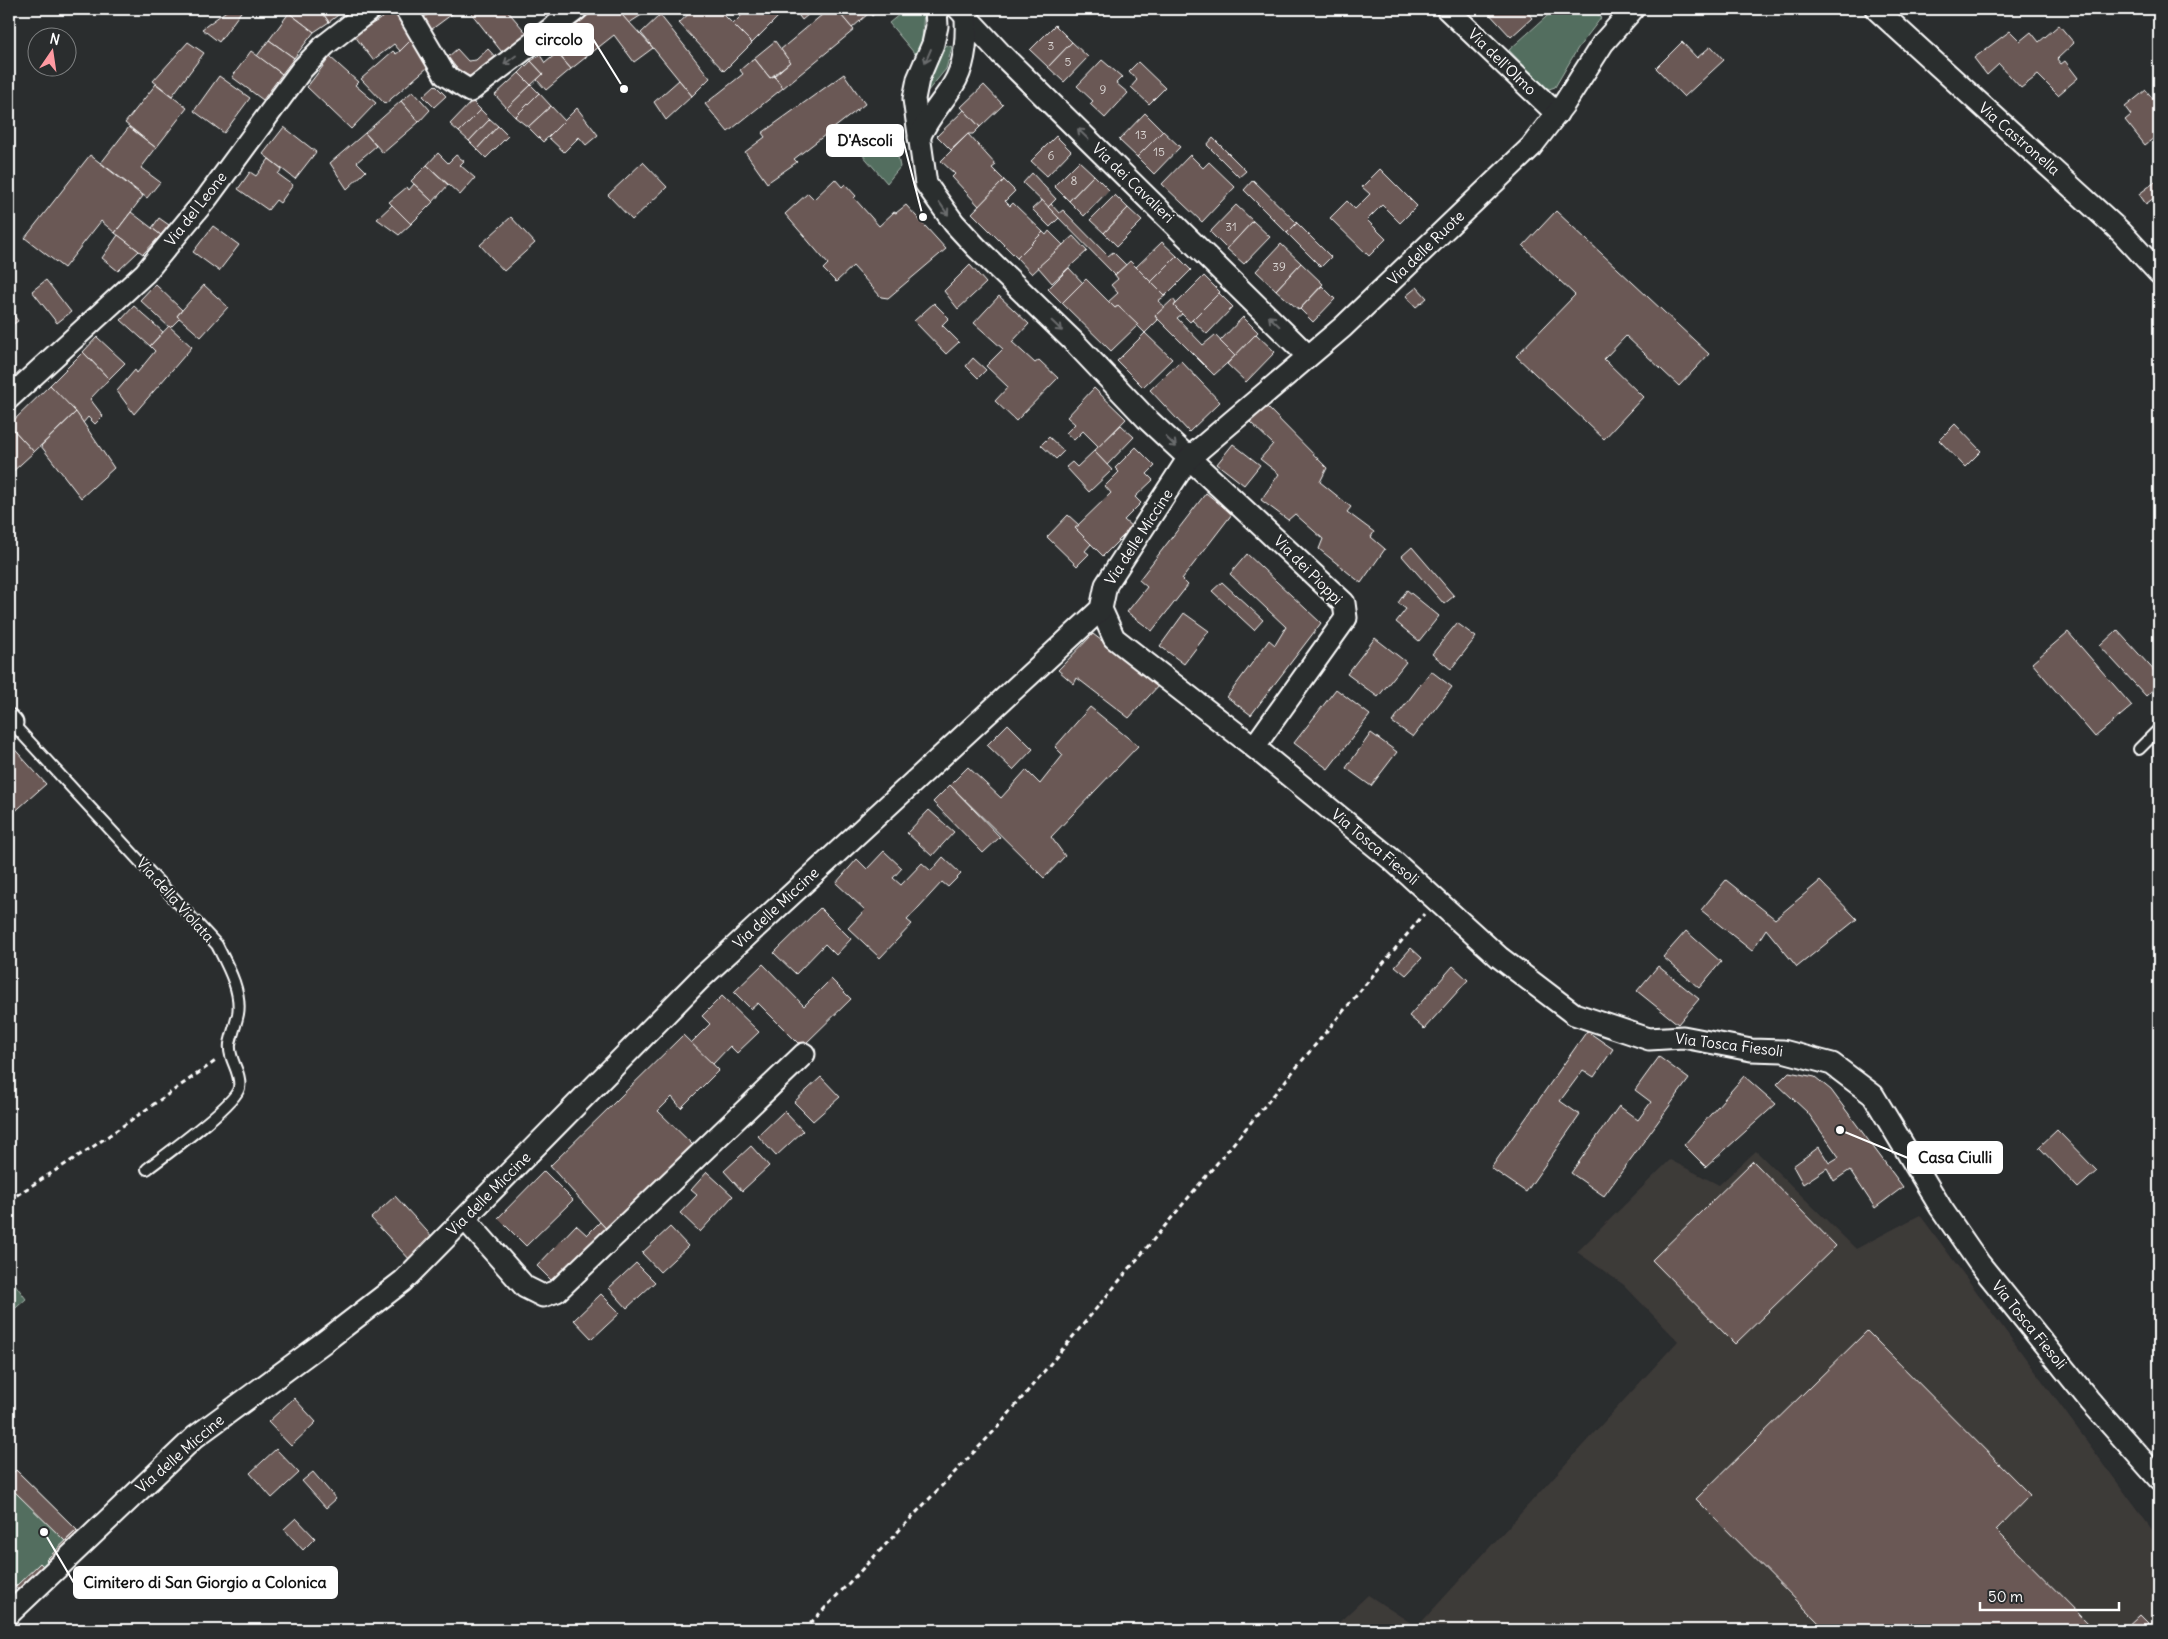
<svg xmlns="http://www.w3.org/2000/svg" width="2168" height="1639" viewBox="0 0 2168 1639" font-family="Delius,sans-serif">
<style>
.built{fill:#3e3a39}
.green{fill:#526e5e;stroke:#a8b6ae}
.building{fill:#6b5954;stroke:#fff}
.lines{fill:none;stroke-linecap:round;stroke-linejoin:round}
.lane-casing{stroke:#fff;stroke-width:14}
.street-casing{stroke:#fff;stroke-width:25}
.path{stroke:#fff;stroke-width:3;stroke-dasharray:5 4;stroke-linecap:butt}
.lane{stroke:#2a2d2e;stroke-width:10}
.street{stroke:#2a2d2e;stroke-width:21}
.oneway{stroke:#6a6c6d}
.labels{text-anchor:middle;stroke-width:4.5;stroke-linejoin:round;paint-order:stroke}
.number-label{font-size:12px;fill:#dad6d4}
.street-label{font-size:15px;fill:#fff;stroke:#2a2d2e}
.leader{fill:none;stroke:#fff;stroke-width:2}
.callout-dot{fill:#fff;stroke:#2a2d2e;stroke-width:2}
.callout{fill:#fff;stroke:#fff;stroke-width:2}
.callout-label{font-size:16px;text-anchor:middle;font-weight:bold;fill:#111}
</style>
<rect width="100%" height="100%" fill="#2a2d2e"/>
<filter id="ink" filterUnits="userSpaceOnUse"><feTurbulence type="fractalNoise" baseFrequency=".02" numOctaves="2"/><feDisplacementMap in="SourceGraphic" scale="10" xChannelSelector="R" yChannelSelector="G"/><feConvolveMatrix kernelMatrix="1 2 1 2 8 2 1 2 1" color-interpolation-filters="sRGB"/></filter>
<g filter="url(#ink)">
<path class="built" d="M 1756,1151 L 1856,1249 L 1920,1215 L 2159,1539 L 2159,1630 L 1331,1630 L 1368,1595 L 1417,1627 L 1678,1341 L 1624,1285 L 1577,1252 L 1670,1160 L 1719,1185 Z"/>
<g class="green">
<path d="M 906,9 L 924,9 L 922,41 L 915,54 L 889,23 Z"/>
<path d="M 1555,9 L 1593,9 L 1601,18 L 1578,48 L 1555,87 L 1549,89 L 1544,87 L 1509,50 Z"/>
<path d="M 947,45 L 952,47 L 946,69 L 922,98 L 925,84 L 943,48 Z"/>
<path d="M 893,130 L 900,167 L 887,183 L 861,153 Z"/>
<path d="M 9,1276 L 26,1299 L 9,1314 Z"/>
<path d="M 16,1470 L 82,1535 L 23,1594 L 9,1580 L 9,1477 Z"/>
</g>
<g class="building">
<path d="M 229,9 L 243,9 L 219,42 L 202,29 Z"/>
<path d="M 295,9 L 320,9 L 329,22 L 314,32 L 289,13 Z"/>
<path d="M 320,9 L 346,9 L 329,22 Z"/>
<path d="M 435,9 L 459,9 L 428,32 L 419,21 Z"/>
<path d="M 468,9 L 491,9 L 493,11 L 496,9 L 506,9 L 528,35 L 505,56 Z"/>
<path d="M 596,9 L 617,9 L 653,48 L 634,62 L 614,35 L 571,69 L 551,45 Z"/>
<path d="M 617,9 L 651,9 L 629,23 Z"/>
<path d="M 694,9 L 718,9 L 752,43 L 724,71 L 679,23 Z"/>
<path d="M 748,9 L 786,9 L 752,43 L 733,24 Z"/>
<path d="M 794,9 L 815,9 L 802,20 Z"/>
<path d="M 829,9 L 836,9 L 854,30 L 783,88 L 774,76 L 790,62 L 780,50 Z"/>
<path d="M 836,9 L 865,9 L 869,13 L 852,28 Z"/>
<path d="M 865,9 L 880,9 L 872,16 Z"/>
<path d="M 1485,9 L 1525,9 L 1532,18 L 1511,37 Z"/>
<path d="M 395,10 L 414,38 L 400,51 L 394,44 L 373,60 L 354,35 Z"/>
<path d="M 289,13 L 314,32 L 294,58 L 269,40 Z"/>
<path d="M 660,15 L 710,78 L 692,96 L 641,33 Z"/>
<path d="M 1055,25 L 1072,42 L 1048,67 L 1030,50 Z"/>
<path d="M 2059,25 L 2074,43 L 2057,59 L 2061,64 L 2065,61 L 2078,78 L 2058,95 L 2038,75 L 2021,88 L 1999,64 L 1987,75 L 1974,58 L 2010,31 L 2020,41 L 2031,32 L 2039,42 Z"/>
<path d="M 417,34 L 434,76 L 427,68 L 385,104 L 361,79 L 393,51 L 396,54 L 400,51 Z"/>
<path d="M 269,40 L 294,58 L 282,74 L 257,56 Z"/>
<path d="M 775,41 L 790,62 L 770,78 L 754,58 Z"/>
<path d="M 188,42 L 204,53 L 172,96 L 153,81 Z"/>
<path d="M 1072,42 L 1088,57 L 1064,82 L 1048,67 Z"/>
<path d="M 1682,42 L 1697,58 L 1711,46 L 1724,60 L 1684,97 L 1656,68 Z"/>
<path d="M 457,49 L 468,61 L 476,60 L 488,49 L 500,62 L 474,77 L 469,76 L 458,70 L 448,57 Z"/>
<path d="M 251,51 L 282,74 L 263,100 L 232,77 Z"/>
<path d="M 557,53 L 571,69 L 546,90 L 537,80 L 543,74 L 531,61 L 540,55 L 545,63 Z"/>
<path d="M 330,57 L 358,82 L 355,85 L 376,103 L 351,129 L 307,87 Z"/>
<path d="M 754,58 L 770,78 L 774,76 L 783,88 L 728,132 L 705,104 L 743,74 L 740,70 Z"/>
<path d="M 1102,60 L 1122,77 L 1116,83 L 1128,93 L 1105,118 L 1090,104 L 1093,101 L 1077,86 Z"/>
<path d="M 531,61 L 543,74 L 531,85 L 519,73 Z"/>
<path d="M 1138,62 L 1165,88 L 1149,104 L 1131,87 L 1137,80 L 1129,71 Z"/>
<path d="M 519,73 L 531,85 L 507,108 L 495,95 Z"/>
<path d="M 844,74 L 865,104 L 794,159 L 797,162 L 767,183 L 745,152 L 765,137 L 762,133 Z"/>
<path d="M 219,76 L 250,98 L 224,133 L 194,111 Z"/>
<path d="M 679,80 L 692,96 L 666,120 L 654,102 Z"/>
<path d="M 156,84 L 187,108 L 156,148 L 125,123 Z"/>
<path d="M 435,85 L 446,96 L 434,107 L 423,96 Z"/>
<path d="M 531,85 L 539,93 L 515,117 L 507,108 Z"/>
<path d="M 984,85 L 1003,105 L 980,127 L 961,107 Z"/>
<path d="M 2146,90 L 2159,107 L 2159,134 L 2145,145 L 2125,120 L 2131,115 L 2125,107 Z"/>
<path d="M 413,91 L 430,110 L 419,122 L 401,101 Z"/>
<path d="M 539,93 L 551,106 L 528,127 L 515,117 Z"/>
<path d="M 401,101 L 419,122 L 383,153 L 365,133 Z"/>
<path d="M 472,101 L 481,110 L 459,132 L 450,124 Z"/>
<path d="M 551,106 L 565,121 L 543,142 L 528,127 Z"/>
<path d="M 577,108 L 598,135 L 586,145 L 579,137 L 564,152 L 548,137 Z"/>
<path d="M 481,110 L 490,119 L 469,141 L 459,132 Z"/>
<path d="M 964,110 L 980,127 L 973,134 L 968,134 L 951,150 L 937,136 Z"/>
<path d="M 1145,113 L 1163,131 L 1137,157 L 1119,140 Z"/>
<path d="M 490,119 L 498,126 L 477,149 L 469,141 Z"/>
<path d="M 498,126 L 508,136 L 486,158 L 477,149 Z"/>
<path d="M 129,127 L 156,148 L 141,168 L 160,182 L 147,198 L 101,163 Z"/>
<path d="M 284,127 L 316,152 L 295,179 L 263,154 Z"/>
<path d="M 1163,131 L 1180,147 L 1154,174 L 1137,157 Z"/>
<path d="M 365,133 L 376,146 L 357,162 L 366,171 L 347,189 L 330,163 Z"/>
<path d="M 968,134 L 996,165 L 992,168 L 1004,180 L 979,206 L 952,177 L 955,174 L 941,161 Z"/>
<path d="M 1056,136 L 1071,151 L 1047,176 L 1031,161 Z"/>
<path d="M 1213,138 L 1246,171 L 1239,177 L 1207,145 Z"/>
<path d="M 438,153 L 448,163 L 456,155 L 464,161 L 460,165 L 475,178 L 460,195 L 427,165 Z"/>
<path d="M 90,155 L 143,196 L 115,233 L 101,221 L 64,268 L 25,238 Z"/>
<path d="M 1190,155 L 1203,168 L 1209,162 L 1235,187 L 1202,222 L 1162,184 Z"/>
<path d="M 269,159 L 282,169 L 278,174 L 293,185 L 280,203 L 276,200 L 268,210 L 238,189 L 250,172 L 256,176 Z"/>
<path d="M 1079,161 L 1094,175 L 1069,201 L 1054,186 Z"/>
<path d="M 643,162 L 667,187 L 632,220 L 608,195 Z"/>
<path d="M 427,165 L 448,185 L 433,202 L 411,181 Z"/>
<path d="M 1380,169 L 1417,206 L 1400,223 L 1382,205 L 1367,220 L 1386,239 L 1369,256 L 1330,218 L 1347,201 L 1355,209 L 1370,194 L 1362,187 Z"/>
<path d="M 1032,173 L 1056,199 L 1048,207 L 1023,183 Z"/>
<path d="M 1094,175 L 1109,190 L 1084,216 L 1069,201 Z"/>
<path d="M 835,179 L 842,187 L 845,184 L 856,196 L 854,198 L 879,226 L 894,212 L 896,213 L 906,205 L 946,249 L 888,298 L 881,297 L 853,266 L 836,282 L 823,269 L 828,264 L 785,214 L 808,193 L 814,199 Z"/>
<path d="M 2159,179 L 2159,194 L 2146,204 L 2139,194 Z"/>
<path d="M 1004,180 L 1015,191 L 1005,201 L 1010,206 L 1013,203 L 1043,232 L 1017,258 L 972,213 Z"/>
<path d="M 1253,180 L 1297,223 L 1287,233 L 1244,190 Z"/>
<path d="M 414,184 L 433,202 L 411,224 L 389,202 L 407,187 L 409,190 Z"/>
<path d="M 1115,195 L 1128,208 L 1104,233 L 1090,220 Z"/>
<path d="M 1042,200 L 1059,218 L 1050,227 L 1032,209 Z"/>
<path d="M 1051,204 L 1059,213 L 1063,210 L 1108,256 L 1113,252 L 1126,265 L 1115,275 L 1048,207 Z"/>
<path d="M 392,205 L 411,224 L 399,235 L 377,219 Z"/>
<path d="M 1236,205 L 1253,221 L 1227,249 L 1210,232 Z"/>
<path d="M 1128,208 L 1142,221 L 1117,246 L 1104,233 Z"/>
<path d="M 1556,211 L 1709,354 L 1679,386 L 1626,336 L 1604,359 L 1643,397 L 1604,439 L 1516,356 L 1575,295 L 1523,246 Z"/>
<path d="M 131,212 L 161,235 L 143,254 L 115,233 Z"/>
<path d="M 511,217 L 535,243 L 504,271 L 480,245 Z"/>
<path d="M 159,218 L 169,225 L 161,235 L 152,228 Z"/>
<path d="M 1253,221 L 1270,237 L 1244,264 L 1227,249 Z"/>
<path d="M 1297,223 L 1331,257 L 1321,267 L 1287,233 Z"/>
<path d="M 213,226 L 239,245 L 219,271 L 193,252 Z"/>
<path d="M 1049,231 L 1063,245 L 1032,274 L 1017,258 L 1043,232 L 1046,235 Z"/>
<path d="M 118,235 L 139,251 L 118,271 L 102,258 Z"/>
<path d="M 1073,236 L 1087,251 L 1052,283 L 1038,267 Z"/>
<path d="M 1162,242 L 1177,256 L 1151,282 L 1136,267 Z"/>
<path d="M 1281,244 L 1301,263 L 1276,290 L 1256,271 Z"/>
<path d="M 1177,256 L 1191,270 L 1165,296 L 1151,282 Z"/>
<path d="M 1130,261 L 1165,296 L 1158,301 L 1165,307 L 1155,316 L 1158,320 L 1145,333 L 1118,306 L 1115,308 L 1108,302 L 1118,293 L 1111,285 L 1118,279 L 1115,275 Z"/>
<path d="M 1301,263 L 1323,284 L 1299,310 L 1276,290 Z"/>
<path d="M 970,265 L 986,283 L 958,309 L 944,291 Z"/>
<path d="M 1069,268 L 1083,283 L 1062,303 L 1048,289 Z"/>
<path d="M 1204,276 L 1220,292 L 1190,322 L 1174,306 Z"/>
<path d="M 1086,279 L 1115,308 L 1118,306 L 1138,325 L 1111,351 L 1062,303 Z"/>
<path d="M 46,280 L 71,312 L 57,323 L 32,291 Z"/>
<path d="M 155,284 L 182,310 L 177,316 L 180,318 L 170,328 L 140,300 Z"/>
<path d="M 204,285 L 228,307 L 201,337 L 177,316 Z"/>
<path d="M 1322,286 L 1335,299 L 1313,322 L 1300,309 Z"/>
<path d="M 1417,287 L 1427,298 L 1416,307 L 1406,296 Z"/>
<path d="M 1219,293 L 1233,307 L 1207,334 L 1192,320 Z"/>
<path d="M 999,296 L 1029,324 L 1012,342 L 1035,363 L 1039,360 L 1058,378 L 1016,421 L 995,401 L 1008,387 L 986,366 L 1003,349 L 974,323 Z"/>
<path d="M 1173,299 L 1176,303 L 1174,306 L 1182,314 L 1177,318 L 1203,345 L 1215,335 L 1235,356 L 1214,375 L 1155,316 Z"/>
<path d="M 934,303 L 949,318 L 942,325 L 959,342 L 946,354 L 914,321 Z"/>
<path d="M 134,306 L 163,332 L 150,346 L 121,320 Z"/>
<path d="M 9,308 L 18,321 L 9,327 Z"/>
<path d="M 1243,317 L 1258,332 L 1235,356 L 1220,341 Z"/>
<path d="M 169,326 L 192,347 L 134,414 L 117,391 L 135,370 L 137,373 L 155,351 L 150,346 Z"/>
<path d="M 1145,333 L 1172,359 L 1143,387 L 1117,361 Z"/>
<path d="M 1256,334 L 1275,352 L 1246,382 L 1227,364 Z"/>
<path d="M 97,337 L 125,363 L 109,379 L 83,352 Z"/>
<path d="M 83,352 L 109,379 L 90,399 L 103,416 L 95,424 L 88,417 L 83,423 L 50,385 Z"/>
<path d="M 973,358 L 986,370 L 978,378 L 966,366 Z"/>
<path d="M 1181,361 L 1220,402 L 1189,432 L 1150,390 Z"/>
<path d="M 50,385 L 76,412 L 34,452 L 9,425 Z"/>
<path d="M 1094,388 L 1126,419 L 1099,447 L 1083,431 L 1074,440 L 1066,433 L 1075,424 L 1067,417 Z"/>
<path d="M 1266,406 L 1327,468 L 1320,482 L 1351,507 L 1347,512 L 1374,532 L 1371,537 L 1385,549 L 1361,583 L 1319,549 L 1323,539 L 1295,514 L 1288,520 L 1261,500 L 1279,474 L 1260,459 L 1273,444 L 1250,422 Z"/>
<path d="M 76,412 L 114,468 L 81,498 L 41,446 Z"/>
<path d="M 1955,424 L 1981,451 L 1965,467 L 1939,440 Z"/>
<path d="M 9,425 L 34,452 L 9,475 Z"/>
<path d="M 1121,425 L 1134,437 L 1107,465 L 1094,451 Z"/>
<path d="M 1049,437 L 1064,451 L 1056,459 L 1041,445 Z"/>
<path d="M 1233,444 L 1260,465 L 1244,485 L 1217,464 Z"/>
<path d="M 1136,447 L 1155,466 L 1147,474 L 1153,480 L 1135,497 L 1141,503 L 1124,520 L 1132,527 L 1103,556 L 1075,528 L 1111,493 L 1105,486 L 1119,472 L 1115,468 Z"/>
<path d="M 1094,451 L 1112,470 L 1089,492 L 1066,467 L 1072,462 L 1077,467 Z"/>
<path d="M 1206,493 L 1232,514 L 1182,579 L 1188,585 L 1152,631 L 1127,612 L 1147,587 L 1139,580 Z"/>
<path d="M 1068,515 L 1079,525 L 1075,528 L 1091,544 L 1085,551 L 1089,554 L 1077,566 L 1047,537 Z"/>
<path d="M 1412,547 L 1454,596 L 1444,604 L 1402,556 Z"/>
<path d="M 1247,554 L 1321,623 L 1251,715 L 1227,697 L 1269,640 L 1275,645 L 1286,627 L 1230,574 Z"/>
<path d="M 1222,582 L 1263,620 L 1254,630 L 1212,591 Z"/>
<path d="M 1407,590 L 1439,616 L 1419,641 L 1396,622 L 1406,609 L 1398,603 Z"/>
<path d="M 1184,613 L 1209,631 L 1184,664 L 1160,646 Z"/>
<path d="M 1457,623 L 1476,637 L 1451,669 L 1432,654 Z"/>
<path d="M 2117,630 L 2159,676 L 2159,684 L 2146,696 L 2100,646 Z"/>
<path d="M 2068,632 L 2132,706 L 2095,737 L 2032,663 Z"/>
<path d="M 1093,634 L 1159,685 L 1129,718 L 1077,678 L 1074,684 L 1058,670 Z"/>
<path d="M 1375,638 L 1406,662 L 1378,697 L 1347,674 Z"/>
<path d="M 1431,671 L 1452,687 L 1413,737 L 1392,722 Z"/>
<path d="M 1336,689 L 1370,715 L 1328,769 L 1294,743 Z"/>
<path d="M 1090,707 L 1138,746 L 1051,837 L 1065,856 L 1044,878 L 950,785 L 968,767 L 1001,798 L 1026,770 L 1040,784 L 1063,755 L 1055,747 Z"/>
<path d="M 1008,724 L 1033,749 L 1013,770 L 987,745 Z"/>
<path d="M 1371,733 L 1397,752 L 1371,786 L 1346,768 Z"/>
<path d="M 9,743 L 46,784 L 11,815 L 9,812 Z"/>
<path d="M 950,785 L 1000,837 L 983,853 L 933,802 Z"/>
<path d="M 929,810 L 954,832 L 932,856 L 907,833 Z"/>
<path d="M 884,851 L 902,868 L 893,878 L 901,885 L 922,863 L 931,871 L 943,857 L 961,874 L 948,887 L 942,882 L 907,920 L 912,924 L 880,958 L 848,928 L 865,910 L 836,883 L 857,859 L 867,869 Z"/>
<path d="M 1726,880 L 1775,919 L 1820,881 L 1857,919 L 1797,967 L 1766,929 L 1752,951 L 1701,910 Z"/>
<path d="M 820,908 L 851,939 L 836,955 L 825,944 L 796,974 L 774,953 Z"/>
<path d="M 1686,931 L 1721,962 L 1699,988 L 1663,957 Z"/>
<path d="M 1411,948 L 1422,958 L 1406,975 L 1395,966 Z"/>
<path d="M 763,964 L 804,1006 L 831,979 L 851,999 L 802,1047 L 758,1003 L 751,1009 L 734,992 Z"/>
<path d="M 1453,966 L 1468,980 L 1424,1029 L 1409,1016 Z"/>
<path d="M 1658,966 L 1699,999 L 1678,1024 L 1637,991 Z"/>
<path d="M 722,996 L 759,1032 L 737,1053 L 730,1046 L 712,1065 L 690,1044 L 710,1024 L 702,1016 Z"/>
<path d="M 1587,1031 L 1613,1049 L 1594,1077 L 1583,1070 L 1560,1101 L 1580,1115 L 1526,1192 L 1491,1168 Z"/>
<path d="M 683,1035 L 719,1070 L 681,1108 L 672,1097 L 658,1111 L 695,1147 L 610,1233 L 550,1166 Z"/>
<path d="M 1659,1057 L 1689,1079 L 1604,1196 L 1571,1173 L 1619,1106 L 1638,1120 L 1651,1102 L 1635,1090 Z"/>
<path d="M 1789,1072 L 1815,1077 L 1831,1090 L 1903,1187 L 1875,1208 L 1850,1170 L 1834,1181 L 1827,1168 L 1803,1184 L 1793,1166 L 1819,1147 L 1829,1163 L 1839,1157 L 1808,1113 L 1777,1084 Z"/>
<path d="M 1744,1076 L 1776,1104 L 1706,1167 L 1684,1145 Z"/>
<path d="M 821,1077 L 840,1097 L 813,1121 L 794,1102 Z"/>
<path d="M 784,1111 L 803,1131 L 776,1156 L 758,1136 Z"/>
<path d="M 2057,1130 L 2097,1171 L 2078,1188 L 2039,1147 Z"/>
<path d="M 751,1146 L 769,1166 L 742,1191 L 724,1171 Z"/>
<path d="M 1753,1161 L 1836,1246 L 1735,1344 L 1652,1260 Z"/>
<path d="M 544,1171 L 573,1200 L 526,1246 L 498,1218 Z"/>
<path d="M 707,1172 L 733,1196 L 700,1232 L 680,1213 L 697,1195 L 691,1190 Z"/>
<path d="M 395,1196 L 436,1241 L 412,1262 L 371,1218 Z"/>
<path d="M 600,1222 L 610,1233 L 558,1287 L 537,1266 L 576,1225 L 587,1235 Z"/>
<path d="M 670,1227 L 688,1246 L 660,1272 L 642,1253 Z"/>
<path d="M 636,1263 L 655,1282 L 627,1308 L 609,1288 Z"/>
<path d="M 601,1294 L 620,1313 L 592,1339 L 574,1320 Z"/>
<path d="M 1867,1331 L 2030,1495 L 1996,1530 L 2095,1630 L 1826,1630 L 1696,1499 Z"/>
<path d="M 294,1398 L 316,1422 L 291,1446 L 268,1422 Z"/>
<path d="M 276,1449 L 299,1473 L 272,1498 L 250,1473 Z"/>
<path d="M 16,1470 L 77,1530 L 65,1541 L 13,1490 L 9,1494 L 9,1477 Z"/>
<path d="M 313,1472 L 336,1499 L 326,1508 L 302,1481 Z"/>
<path d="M 296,1518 L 315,1538 L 303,1550 L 284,1529 Z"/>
<path d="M 77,1530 L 82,1535 L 51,1566 L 46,1560 Z"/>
<path d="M 40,1563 L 47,1570 L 23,1594 L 15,1587 Z"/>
<path d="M 2141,1615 L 2156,1630 L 2125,1630 Z"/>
</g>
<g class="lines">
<defs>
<g id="lane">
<path d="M 12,723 L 217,945 C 227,965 242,991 238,1014 C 236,1024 232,1034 230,1044 C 228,1060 242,1072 239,1088 C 236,1104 164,1156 147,1169"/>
<path d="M 2139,749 L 2159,729"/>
</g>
<g id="street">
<path d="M 406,9 L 445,75 L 470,91 L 577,9"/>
<path d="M 936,9 L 937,26 L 933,44 L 918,79 L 914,99 L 926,184 L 954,223 L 976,247 L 1075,343 L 1146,418 L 1344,603 L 1346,618 L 1254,747"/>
<path d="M 959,9 L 1001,54 L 1308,356"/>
<path d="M 1447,9 L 1557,114"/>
<path d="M 1876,9 L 2121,232 L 2159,273"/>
<path d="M 919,138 C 927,118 942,103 953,85 C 965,66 967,39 966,17"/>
<path d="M 9,398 L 145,273 L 207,198 L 302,69 L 325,45 L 371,9"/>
<path d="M 1101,609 L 1114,638 L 1254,747 L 1391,859 L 1499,957 L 1574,1014 L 1649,1039 L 1683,1037 L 1751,1050 L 1783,1051 L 1832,1064 L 1873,1095 L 1941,1208 L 1979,1263 L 2090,1401 L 2159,1479"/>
<path d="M 9,720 L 12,723"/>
<path d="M 465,1219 L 525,1287 L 543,1296 L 557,1291 L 804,1054"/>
<path d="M 9,1614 L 195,1437 L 324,1342 L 403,1281 L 700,979 L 1101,609 L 1106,585 L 1188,459 L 1343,327 L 1531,147 L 1564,104 L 1603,43 L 1633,9"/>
</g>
</defs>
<use href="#lane" class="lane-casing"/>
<use href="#street" class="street-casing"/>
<g class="path">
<path d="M 9,1200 L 94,1146 L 217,1060"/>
<path d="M 804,1630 L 997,1428 L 1424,914"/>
</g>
<use href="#lane" class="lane"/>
<use href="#street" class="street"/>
</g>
<defs><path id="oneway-shaft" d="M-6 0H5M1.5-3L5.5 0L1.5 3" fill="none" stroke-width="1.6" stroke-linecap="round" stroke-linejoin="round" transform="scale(1.25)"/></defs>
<g class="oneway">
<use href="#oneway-shaft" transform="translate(928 56) rotate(113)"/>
<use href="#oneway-shaft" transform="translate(510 60) rotate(143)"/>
<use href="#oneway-shaft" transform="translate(1083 134) rotate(-136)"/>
<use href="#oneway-shaft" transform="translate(944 209) rotate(55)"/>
<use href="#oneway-shaft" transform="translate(1274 321) rotate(-136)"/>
<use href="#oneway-shaft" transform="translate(1057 326) rotate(44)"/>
<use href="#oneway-shaft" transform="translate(1171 442) rotate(44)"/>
</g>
</g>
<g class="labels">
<g class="number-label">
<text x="1051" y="50">3</text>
<text x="1068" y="66">5</text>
<text x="1103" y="94">9</text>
<text x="1141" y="139">13</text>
<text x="1159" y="156">15</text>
<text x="1051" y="160">6</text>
<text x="1074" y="185">8</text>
<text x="1231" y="231">31</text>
<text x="1279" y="271">39</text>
</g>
<g class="street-label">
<text transform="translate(1502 62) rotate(44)" y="5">Via dell'Olmo</text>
<text transform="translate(2019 139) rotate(41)" y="5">Via Castronella</text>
<text transform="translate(1133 183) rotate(44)" y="5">Via dei Cavalieri</text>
<text transform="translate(196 209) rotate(-52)" y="5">Via del Leone</text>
<text transform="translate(1426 248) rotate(-44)" y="5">Via delle Ruote</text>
<text transform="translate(1139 537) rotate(-57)" y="5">Via delle Miccine</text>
<text transform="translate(1308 570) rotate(45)" y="5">Via dei Pioppi</text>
<text transform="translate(1375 847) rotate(40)" y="5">Via Tosca Fiesoli</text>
<text transform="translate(175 900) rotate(48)" y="5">Via della Violata</text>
<text transform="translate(776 908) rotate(-43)" y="5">Via delle Miccine</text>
<text transform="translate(1729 1045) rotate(7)" y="5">Via Tosca Fiesoli</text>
<text transform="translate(489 1194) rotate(-45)" y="5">Via delle Miccine</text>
<text transform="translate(2029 1325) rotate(51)" y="5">Via Tosca Fiesoli</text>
<text transform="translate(180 1454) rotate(-41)" y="5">Via delle Miccine</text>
</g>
</g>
<path class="leader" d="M624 89L593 39M923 217L903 140M1840 1130L1908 1158M44 1532L74 1583"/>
<g class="callout-dot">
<circle cx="624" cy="89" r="5"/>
<circle cx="923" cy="217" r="5"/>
<circle cx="1840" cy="1130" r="5"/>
<circle cx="44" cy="1532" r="5"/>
</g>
<g class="callout">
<rect x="525" y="24" width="68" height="31" rx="5"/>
<rect x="827" y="125" width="76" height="31" rx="5"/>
<rect x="1908" y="1142" width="94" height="31" rx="5"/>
<rect x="74" y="1567" width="263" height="31" rx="5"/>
</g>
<g class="callout-label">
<text x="559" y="45">circolo</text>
<text x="865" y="146">D'Ascoli</text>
<text x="1955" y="1163">Casa Ciulli</text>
<text x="205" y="1588">Cimitero di San Giorgio a Colonica</text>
</g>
<rect width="2168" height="1639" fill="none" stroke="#2a2d2e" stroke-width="30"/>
<rect x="15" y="15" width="2138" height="1609" fill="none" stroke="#fff" stroke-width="2" filter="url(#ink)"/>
<g transform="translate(52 52) rotate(13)"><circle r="24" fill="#2a2d2e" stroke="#7f8182"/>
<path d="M0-4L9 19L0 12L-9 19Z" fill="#ff9aa2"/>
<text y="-8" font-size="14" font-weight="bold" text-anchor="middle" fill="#ffffff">N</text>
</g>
<path d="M1980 1602v8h139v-8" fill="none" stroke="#ffffff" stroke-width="2.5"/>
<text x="1988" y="1602" font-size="15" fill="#ffffff" stroke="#2a2d2e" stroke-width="4" paint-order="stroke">50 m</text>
</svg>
